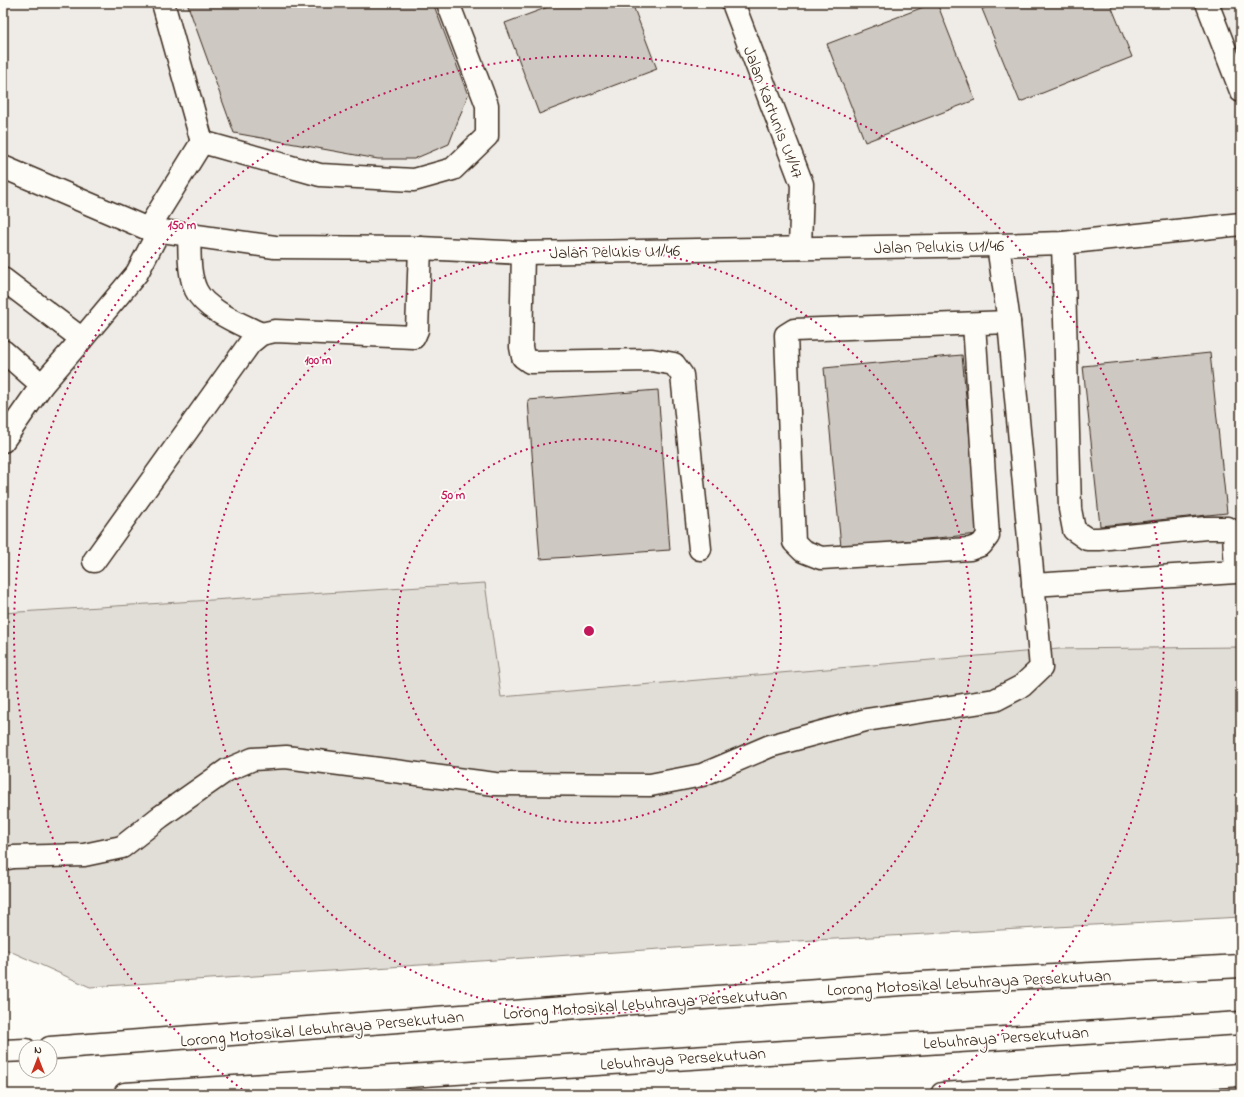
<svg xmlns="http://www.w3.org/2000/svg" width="1244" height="1097" viewBox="0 0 1244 1097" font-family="'Indie Flower',sans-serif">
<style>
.built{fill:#efece7}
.green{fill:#e1ded7;stroke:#8e847a}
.building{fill:#cdc8c2;stroke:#3b2a1e}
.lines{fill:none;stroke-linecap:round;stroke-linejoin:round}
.minor-casing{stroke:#3b2a1e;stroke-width:25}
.highway-casing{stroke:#3b2a1e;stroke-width:25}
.minor{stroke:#fdfcf7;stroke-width:22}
.highway{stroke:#fdfcf7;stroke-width:22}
.ring{fill:none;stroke:#c2185b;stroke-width:2;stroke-dasharray:2 4}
.labels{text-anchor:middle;stroke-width:3.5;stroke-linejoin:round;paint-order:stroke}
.street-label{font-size:17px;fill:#3b2a1e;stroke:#fdfcf7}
.centre{fill:#c2185b;stroke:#fdfcf7;stroke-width:2}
.ring-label{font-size:12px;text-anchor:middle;font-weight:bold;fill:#c2185b;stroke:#fdfcf7;stroke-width:3.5;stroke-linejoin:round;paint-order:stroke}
</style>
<rect width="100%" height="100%" fill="#fdfcf7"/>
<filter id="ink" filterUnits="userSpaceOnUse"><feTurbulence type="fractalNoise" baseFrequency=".025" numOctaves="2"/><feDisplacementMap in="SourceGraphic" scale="8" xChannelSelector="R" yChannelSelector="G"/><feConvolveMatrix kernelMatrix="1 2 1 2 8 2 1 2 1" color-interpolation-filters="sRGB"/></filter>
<g filter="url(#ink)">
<path class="built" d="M 3,3 L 1241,3 L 1241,835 L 3,925 Z"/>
<path class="green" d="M 485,583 L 501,697 L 1059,649 L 1241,647 L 1241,917 L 705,946 L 90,987 L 3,948 L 3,613 Z"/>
<g class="building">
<path d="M 187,3 L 433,3 L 468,95 L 449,144 L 414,159 L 378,159 L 234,133 Z"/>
<path d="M 559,3 L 632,3 L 657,69 L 539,114 L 505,23 Z"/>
<path d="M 934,3 L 937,3 L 975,100 L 865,142 L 827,44 Z"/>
<path d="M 997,3 L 1110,3 L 1132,57 L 1020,102 L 982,9 Z"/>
<path d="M 1210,353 L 1227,513 L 1100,526 L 1083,366 Z"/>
<path d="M 962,355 L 979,534 L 841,547 L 824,368 Z"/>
<path d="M 658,390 L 670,550 L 540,559 L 528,400 Z"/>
</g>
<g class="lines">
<defs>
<g id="minor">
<path d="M 163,3 L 202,142"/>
<path d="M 733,3 L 802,184 L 800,248"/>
<path d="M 1207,3 L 1241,91"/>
<path d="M 3,167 L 148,229 L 275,247 L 420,248 L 523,253 L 998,245 L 1063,243 L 1241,224"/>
<path d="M 148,229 L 202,142 L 320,175 L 414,180 L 453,169 L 487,136 L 487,105 L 448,3"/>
<path d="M 189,235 C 190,253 188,273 196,290 C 205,310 241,324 261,334"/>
<path d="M 523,253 L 521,347 L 523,357 L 530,362 L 652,360 L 674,364 L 682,375 L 700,549"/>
<path d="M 3,279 L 82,339 L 137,273 L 159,231"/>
<path d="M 974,324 L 988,536 L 981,545 L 970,549 L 821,558 L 803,551 L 794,542 L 786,335 L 794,330 L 1009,322"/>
<path d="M 3,351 L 42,385 L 82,339"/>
<path d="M 3,441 L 42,385"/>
<path d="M 94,561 L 250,343 L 261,334 L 275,331 L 414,337 L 417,330 L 420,248"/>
<path d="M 1033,585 L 1236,572 L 1234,533 L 1228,528 L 1206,528 L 1099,539 L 1087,539 L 1074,530 L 1070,509 L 1063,243"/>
<path d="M 3,859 L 13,857 L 84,855 L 122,847 L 160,817 L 227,770 L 253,759 L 286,757 L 495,784 L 650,785 L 702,775 L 770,746 L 866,720 L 995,700 L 1022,686 L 1041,668 L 1009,322 L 998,245"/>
<path d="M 50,1048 L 604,1005 L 902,984 L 1241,966"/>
<path d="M 3,1051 L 26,1050"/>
</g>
<g id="highway">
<path d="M 125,1094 L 1241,1023"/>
<path d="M 942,1094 L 1241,1075"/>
</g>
</defs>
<use href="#minor" class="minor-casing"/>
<use href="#highway" class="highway-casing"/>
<use href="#minor" class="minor"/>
<use href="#highway" class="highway"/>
</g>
</g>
<g class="ring">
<circle cx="589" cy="631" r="192"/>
<circle cx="589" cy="631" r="383"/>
<path d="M247 1093A575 575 0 1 1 931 1093"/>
</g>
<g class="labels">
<g class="street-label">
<text transform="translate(774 112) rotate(69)" y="6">Jalan Kartunis U1/47</text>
<text transform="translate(939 246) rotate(-1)" y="6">Jalan Pelukis U1/46</text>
<text transform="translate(615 251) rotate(-1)" y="6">Jalan Pelukis U1/46</text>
<text transform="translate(969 982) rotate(-3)" y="6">Lorong Motosikal Lebuhraya Persekutuan</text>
<text transform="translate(645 1003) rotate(-4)" y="6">Lorong Motosikal Lebuhraya Persekutuan</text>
<text transform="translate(322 1028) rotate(-5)" y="6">Lorong Motosikal Lebuhraya Persekutuan</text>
<text transform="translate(1006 1037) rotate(-4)" y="6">Lebuhraya Persekutuan</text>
<text transform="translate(683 1058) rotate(-4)" y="6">Lebuhraya Persekutuan</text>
</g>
</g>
<circle cx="589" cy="631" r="6" class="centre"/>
<g class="ring-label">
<text x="182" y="229">150 m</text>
<text x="318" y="364">100 m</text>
<text x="453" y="499">50 m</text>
</g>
<rect width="1244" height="1097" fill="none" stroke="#fdfcf7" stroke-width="16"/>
<rect x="8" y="8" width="1228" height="1081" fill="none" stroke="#3b2a1e" stroke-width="1.5" filter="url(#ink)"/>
<g transform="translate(38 1059)"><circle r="19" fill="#fdfcf7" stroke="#afa8a0"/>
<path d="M0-3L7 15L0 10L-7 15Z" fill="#c8321e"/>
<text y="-6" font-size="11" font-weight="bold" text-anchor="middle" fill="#3b2a1e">N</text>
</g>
</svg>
